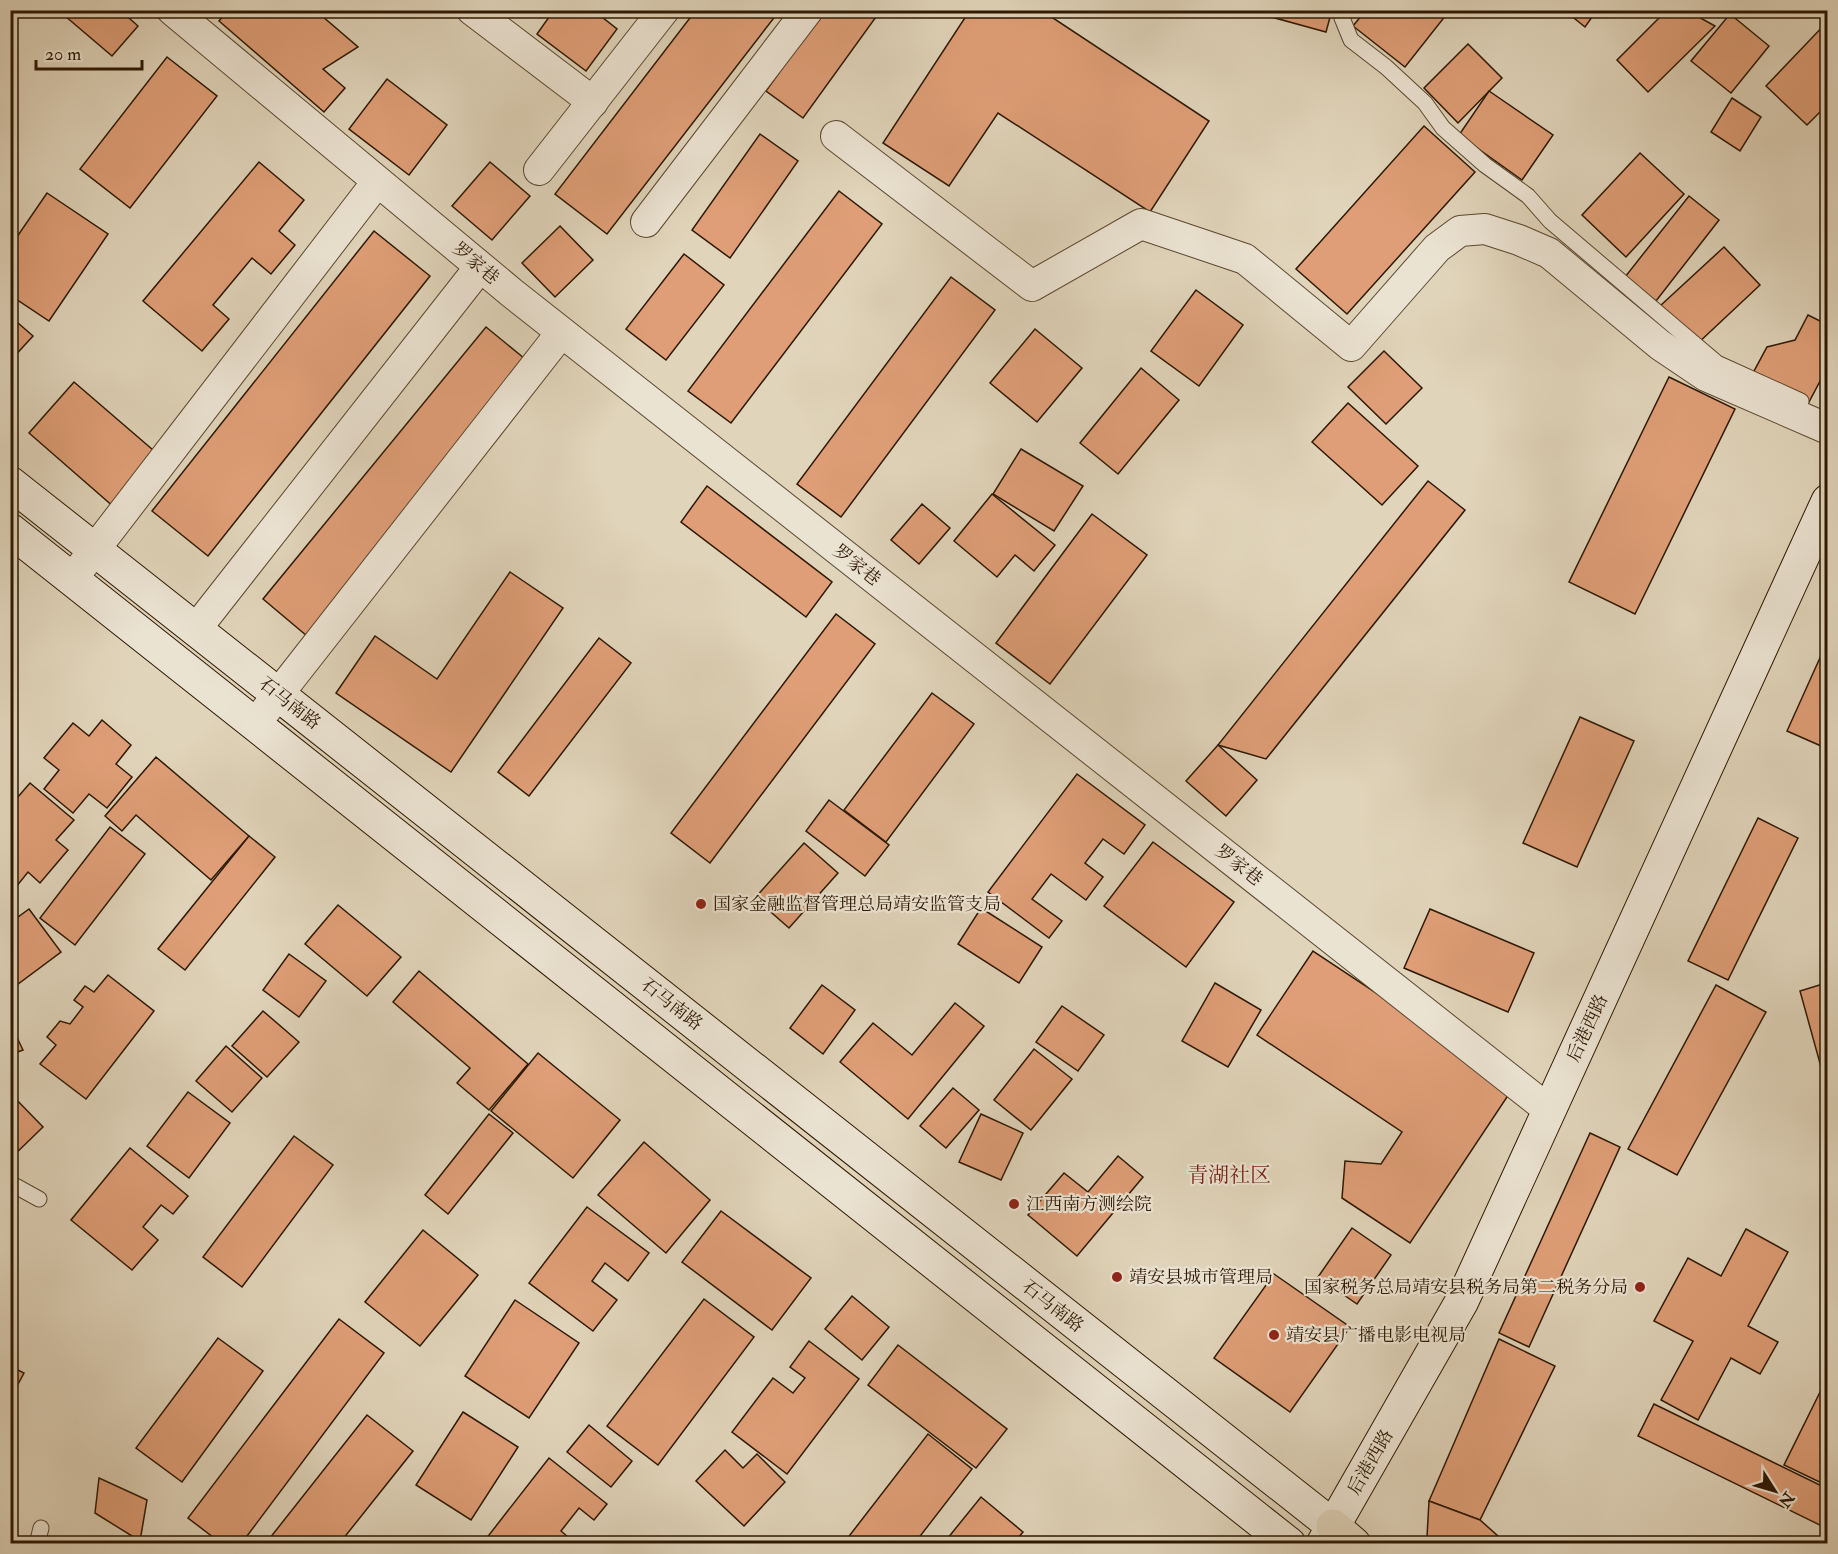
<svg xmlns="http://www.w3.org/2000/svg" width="1838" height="1554" viewBox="0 0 1838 1554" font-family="'IM FELL Double Pica','Noto Serif SC',serif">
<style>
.building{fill:#df9e77;stroke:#2d1802;stroke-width:1.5}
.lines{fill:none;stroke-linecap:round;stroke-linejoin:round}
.service-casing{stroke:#5a4730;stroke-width:17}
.minor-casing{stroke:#5a4730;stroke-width:32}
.secondary-casing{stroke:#2d1802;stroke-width:35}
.primary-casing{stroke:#2d1802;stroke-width:35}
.service{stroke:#ebe3d2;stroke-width:15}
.minor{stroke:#ebe3d2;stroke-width:30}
.secondary{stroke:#ebe3d2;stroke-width:33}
.primary{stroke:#e0d4ba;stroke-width:33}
.poi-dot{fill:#8f2418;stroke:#ebe3d2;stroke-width:2}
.labels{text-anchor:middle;stroke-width:4.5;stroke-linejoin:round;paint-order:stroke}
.street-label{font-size:18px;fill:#2d1802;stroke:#ebe3d2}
.poi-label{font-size:18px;fill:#2d1802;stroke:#ebe3d2;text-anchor:start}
.quarter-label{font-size:21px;fill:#7a1f14;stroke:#ebe3d2}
</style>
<rect width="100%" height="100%" fill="#e0d4ba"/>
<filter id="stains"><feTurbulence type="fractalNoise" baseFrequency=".00333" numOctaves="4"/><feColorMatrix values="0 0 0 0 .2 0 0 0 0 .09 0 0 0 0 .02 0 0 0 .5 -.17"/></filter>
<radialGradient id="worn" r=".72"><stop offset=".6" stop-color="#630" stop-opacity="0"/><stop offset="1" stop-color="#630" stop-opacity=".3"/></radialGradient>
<g class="building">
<path d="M 58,10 L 120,10 L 138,26 L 112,56 Z"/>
<path d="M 228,10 L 315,10 L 358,47 L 323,69 L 345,88 L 324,112 L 219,21 Z"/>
<path d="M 554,10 L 593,10 L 617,29 L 586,71 L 537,34 Z"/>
<path d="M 696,10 L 780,10 L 607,234 L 555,194 Z"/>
<path d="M 824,10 L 881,10 L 803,118 L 766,91 Z"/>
<path d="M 970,10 L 1041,10 L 1209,121 L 1150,212 L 998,113 L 949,186 L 883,143 Z"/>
<path d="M 1265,10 L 1332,10 L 1326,32 L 1264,15 Z"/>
<path d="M 1366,10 L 1450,10 L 1405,67 L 1353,26 Z"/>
<path d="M 1564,10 L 1597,10 L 1585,27 Z"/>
<path d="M 1667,10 L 1686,10 L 1715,26 L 1648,92 L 1617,60 Z"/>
<path d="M 1730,14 L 1769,46 L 1731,93 L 1691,61 Z"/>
<path d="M 1828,21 L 1828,104 L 1807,125 L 1766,86 Z"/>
<path d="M 1468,44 L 1502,78 L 1458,123 L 1424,88 Z"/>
<path d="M 167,57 L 217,96 L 130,208 L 80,169 Z"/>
<path d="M 387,79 L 447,125 L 409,175 L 349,129 Z"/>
<path d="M 1489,91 L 1553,135 L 1522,180 L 1459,135 Z"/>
<path d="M 1732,98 L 1761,117 L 1740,151 L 1711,132 Z"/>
<path d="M 1424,126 L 1475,172 L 1347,314 L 1296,269 Z"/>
<path d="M 760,134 L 798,161 L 730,258 L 692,230 Z"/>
<path d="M 1640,153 L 1684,194 L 1626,257 L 1582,215 Z"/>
<path d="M 259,162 L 304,200 L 279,231 L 295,245 L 271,274 L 252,258 L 213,305 L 229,319 L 202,351 L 143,301 Z"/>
<path d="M 490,162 L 530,196 L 492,240 L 452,206 Z"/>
<path d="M 839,191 L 882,224 L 731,423 L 688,391 Z"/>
<path d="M 47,193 L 108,234 L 49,321 L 10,295 L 10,247 Z"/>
<path d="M 1689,196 L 1719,220 L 1656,301 L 1625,277 Z"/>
<path d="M 560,226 L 593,260 L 555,297 L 522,263 Z"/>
<path d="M 374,231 L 430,276 L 208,556 L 152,511 Z"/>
<path d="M 1724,247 L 1760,285 L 1696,345 L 1660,306 Z"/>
<path d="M 684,254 L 724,285 L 666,360 L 626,329 Z"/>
<path d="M 951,277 L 995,310 L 841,517 L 797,484 Z"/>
<path d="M 1196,290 L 1243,325 L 1199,386 L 1151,351 Z"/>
<path d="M 1808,315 L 1828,325 L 1828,366 L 1809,402 L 1753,373 L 1767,347 L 1795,340 Z"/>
<path d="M 10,316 L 33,336 L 10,361 Z"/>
<path d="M 486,327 L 530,363 L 307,636 L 263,599 Z"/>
<path d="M 1035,329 L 1082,368 L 1037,422 L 990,383 Z"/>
<path d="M 1384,351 L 1422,388 L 1386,424 L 1348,387 Z"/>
<path d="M 1141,368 L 1179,400 L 1118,474 L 1080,443 Z"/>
<path d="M 1669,377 L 1735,409 L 1635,614 L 1569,582 Z"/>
<path d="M 74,382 L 160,456 L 115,508 L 29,433 Z"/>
<path d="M 1348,403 L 1418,466 L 1382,505 L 1312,442 Z"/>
<path d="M 1021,449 L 1083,486 L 1054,531 L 993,494 Z"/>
<path d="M 1428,481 L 1465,510 L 1266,759 L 1218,745 Z"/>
<path d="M 707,486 L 832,582 L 806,617 L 681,522 Z"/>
<path d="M 992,494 L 1055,545 L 1034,571 L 1015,555 L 997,577 L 954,541 Z"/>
<path d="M 922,504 L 950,528 L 919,564 L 891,540 Z"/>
<path d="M 1092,514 L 1147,555 L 1050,684 L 996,643 Z"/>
<path d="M 510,572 L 563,608 L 451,772 L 336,693 L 375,636 L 437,679 Z"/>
<path d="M 836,614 L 875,644 L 710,863 L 671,833 Z"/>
<path d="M 599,638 L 631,663 L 529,796 L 498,772 Z"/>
<path d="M 1828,640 L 1828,749 L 1787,731 Z"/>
<path d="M 932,693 L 974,724 L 886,842 L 844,810 Z"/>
<path d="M 1580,717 L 1634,741 L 1577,867 L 1523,843 Z"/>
<path d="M 102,720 L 131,745 L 116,764 L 132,777 L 107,808 L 89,794 L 73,813 L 44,789 L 59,770 L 44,758 L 73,723 L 89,736 Z"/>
<path d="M 1218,745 L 1257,780 L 1226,816 L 1186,781 Z"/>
<path d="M 156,757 L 249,836 L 211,880 L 136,815 L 122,831 L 105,816 Z"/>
<path d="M 1077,774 L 1145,825 L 1124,854 L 1103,839 L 1085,863 L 1103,877 L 1086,900 L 1051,874 L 1032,899 L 1062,921 L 1049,938 L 988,892 Z"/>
<path d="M 30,783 L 74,820 L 56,840 L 68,850 L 40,883 L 28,872 L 16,887 L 10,882 L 10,793 L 17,798 Z"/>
<path d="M 829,800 L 889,845 L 865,876 L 806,831 Z"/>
<path d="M 1758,818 L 1798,838 L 1728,980 L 1688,961 Z"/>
<path d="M 110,827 L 145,854 L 75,945 L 40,918 Z"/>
<path d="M 249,836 L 275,857 L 185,970 L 158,949 Z"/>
<path d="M 1153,842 L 1234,902 L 1186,967 L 1104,906 Z"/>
<path d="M 804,843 L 838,873 L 789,928 L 755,898 Z"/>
<path d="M 338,905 L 401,957 L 367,996 L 305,944 Z"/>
<path d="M 981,908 L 1042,947 L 1019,983 L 958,944 Z"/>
<path d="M 29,909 L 61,952 L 10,990 L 10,923 Z"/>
<path d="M 1430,909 L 1534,953 L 1508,1012 L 1404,968 Z"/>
<path d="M 1313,951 L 1515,1085 L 1410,1243 L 1342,1198 L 1345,1161 L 1381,1164 L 1402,1132 L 1257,1035 Z"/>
<path d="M 289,954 L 326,981 L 299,1017 L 263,990 Z"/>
<path d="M 419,971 L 528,1064 L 489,1110 L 457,1083 L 470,1068 L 393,1002 Z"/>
<path d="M 108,975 L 154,1011 L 86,1099 L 40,1064 L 56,1045 L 47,1037 L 60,1021 L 70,1024 L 83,1007 L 74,1000 L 85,986 L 94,992 Z"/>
<path d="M 1215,983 L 1261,1010 L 1228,1067 L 1182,1041 Z"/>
<path d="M 1826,983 L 1828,1085 L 1826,1085 L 1800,991 Z"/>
<path d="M 822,985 L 855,1010 L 823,1054 L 790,1028 Z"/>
<path d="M 1716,985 L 1766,1012 L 1677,1175 L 1628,1149 Z"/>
<path d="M 955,1003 L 984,1026 L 908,1119 L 840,1062 L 873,1023 L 912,1055 Z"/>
<path d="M 1062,1006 L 1104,1035 L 1078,1071 L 1036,1042 Z"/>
<path d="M 263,1011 L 299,1042 L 267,1077 L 232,1046 Z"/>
<path d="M 10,1023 L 23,1050 L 10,1055 Z"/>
<path d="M 226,1046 L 262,1078 L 232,1112 L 196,1081 Z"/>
<path d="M 1034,1049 L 1072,1079 L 1031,1130 L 994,1100 Z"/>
<path d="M 538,1053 L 620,1120 L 573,1178 L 491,1111 Z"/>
<path d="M 953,1088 L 979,1110 L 946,1148 L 920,1126 Z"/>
<path d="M 188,1092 L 230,1123 L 189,1178 L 147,1146 Z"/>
<path d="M 10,1093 L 43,1127 L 10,1159 Z"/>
<path d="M 489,1114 L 513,1133 L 448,1214 L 425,1195 Z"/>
<path d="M 981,1114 L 1023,1133 L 1001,1180 L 959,1162 Z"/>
<path d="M 1590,1133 L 1620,1147 L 1529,1347 L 1499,1333 Z"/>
<path d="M 294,1136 L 333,1165 L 242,1287 L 203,1257 Z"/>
<path d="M 644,1142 L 710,1200 L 666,1253 L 598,1195 Z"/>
<path d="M 130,1148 L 188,1196 L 173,1214 L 161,1205 L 143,1227 L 158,1240 L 132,1270 L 71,1220 Z"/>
<path d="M 1118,1156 L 1143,1177 L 1077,1256 L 1028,1215 L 1064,1173 L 1088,1192 Z"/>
<path d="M 587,1207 L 649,1253 L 628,1281 L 605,1263 L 592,1281 L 617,1300 L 593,1331 L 529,1283 Z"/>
<path d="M 721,1211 L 811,1278 L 772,1330 L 682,1262 Z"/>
<path d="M 1352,1228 L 1391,1255 L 1357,1304 L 1318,1277 Z"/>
<path d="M 1746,1229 L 1788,1252 L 1748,1326 L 1778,1342 L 1760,1374 L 1731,1358 L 1698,1420 L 1661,1400 L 1693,1341 L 1654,1321 L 1688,1258 L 1721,1276 Z"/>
<path d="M 423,1230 L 478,1275 L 420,1346 L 365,1302 Z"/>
<path d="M 1274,1274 L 1350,1327 L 1290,1412 L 1214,1358 Z"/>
<path d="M 852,1296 L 889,1327 L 862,1360 L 825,1329 Z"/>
<path d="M 704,1299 L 754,1337 L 658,1465 L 607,1426 Z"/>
<path d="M 515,1300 L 579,1343 L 529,1418 L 465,1376 Z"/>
<path d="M 339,1319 L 384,1353 L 241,1544 L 222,1544 L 188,1518 Z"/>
<path d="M 218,1338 L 263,1371 L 182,1482 L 136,1448 Z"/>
<path d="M 1499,1339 L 1555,1366 L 1480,1520 L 1429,1501 Z"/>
<path d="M 809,1341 L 859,1379 L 787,1474 L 732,1432 L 773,1378 L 793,1393 L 805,1378 L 790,1367 Z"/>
<path d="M 898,1345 L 1007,1429 L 976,1468 L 868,1385 Z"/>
<path d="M 10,1366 L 24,1373 L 10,1399 Z"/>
<path d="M 1828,1376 L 1828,1486 L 1784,1465 Z"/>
<path d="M 1654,1404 L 1828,1489 L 1828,1529 L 1638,1436 Z"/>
<path d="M 463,1412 L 518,1447 L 471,1520 L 416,1485 Z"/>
<path d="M 367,1415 L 413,1451 L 339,1544 L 267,1544 L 266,1543 Z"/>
<path d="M 589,1425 L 632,1461 L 611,1487 L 567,1452 Z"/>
<path d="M 928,1434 L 972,1469 L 914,1544 L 843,1544 Z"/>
<path d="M 725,1450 L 743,1468 L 757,1454 L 785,1482 L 744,1526 L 696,1481 Z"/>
<path d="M 549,1458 L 607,1504 L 594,1520 L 579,1508 L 561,1531 L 576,1544 L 482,1544 Z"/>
<path d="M 99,1478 L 147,1500 L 140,1541 L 95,1513 Z"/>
<path d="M 981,1497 L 1023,1532 L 1013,1544 L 943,1544 Z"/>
<path d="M 1429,1501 L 1480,1520 L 1507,1544 L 1435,1544 L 1427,1537 Z"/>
</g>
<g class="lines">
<defs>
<g id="service">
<path d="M 1347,10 L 1342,18 L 1351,40 L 1386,67 L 1425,103 L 1443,128 L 1485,165 L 1528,196 L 1550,221 L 1717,363 L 1801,401"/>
<path d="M 10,1183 L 39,1199"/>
<path d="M 37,1544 L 41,1528"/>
</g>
<g id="minor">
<path d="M 172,10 L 512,293 L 1549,1110"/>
<path d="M 472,10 L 593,102"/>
<path d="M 836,136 L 1032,286 L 1141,224 L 1245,259 L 1351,346 L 1437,248 L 1460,231 L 1485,229 L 1519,240 L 1549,253 L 1660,345 L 1706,376 L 1828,429"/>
<path d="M 539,170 L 664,10"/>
<path d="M 646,222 L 808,10"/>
<path d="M 72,579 L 377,182"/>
<path d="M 196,629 L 480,267"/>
<path d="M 255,724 L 561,333"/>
</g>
<g id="secondary">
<path d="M 10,483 L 1333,1526"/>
<path d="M 10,530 L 1289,1544"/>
<path d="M 1323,1544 L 1462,1301 L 1828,501"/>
</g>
<path id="primary" d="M 1333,1526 L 1354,1544"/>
</defs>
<use href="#service" class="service-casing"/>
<use href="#minor" class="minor-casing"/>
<use href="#secondary" class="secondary-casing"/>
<use href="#primary" class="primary-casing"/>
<use href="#service" class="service"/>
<use href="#minor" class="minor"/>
<use href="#secondary" class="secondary"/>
<use href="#primary" class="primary"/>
</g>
<g class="poi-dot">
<circle cx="701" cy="904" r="6"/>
<circle cx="1014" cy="1204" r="6"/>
<circle cx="1117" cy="1277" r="6"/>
<circle cx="1640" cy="1287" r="6"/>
<circle cx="1274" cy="1335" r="6"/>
</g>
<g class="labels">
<g class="street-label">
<text transform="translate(476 263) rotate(40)" y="6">罗家巷</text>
<text transform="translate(857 565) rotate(38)" y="6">罗家巷</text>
<text transform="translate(290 703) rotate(38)" y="6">石马南路</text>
<text transform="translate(1239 865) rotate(38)" y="6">罗家巷</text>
<text transform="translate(672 1004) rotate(38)" y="6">石马南路</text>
<text transform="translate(1587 1028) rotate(-65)" y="6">后港西路</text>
<text transform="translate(1053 1306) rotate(38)" y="6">石马南路</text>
<text transform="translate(1370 1462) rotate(-60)" y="6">后港西路</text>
</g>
<g class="poi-label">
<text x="713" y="910">国家金融监督管理总局靖安监管支局</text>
<text x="1026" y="1210">江西南方测绘院</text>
<text x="1129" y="1283">靖安县城市管理局</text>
<text x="1628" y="1293" text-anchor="end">国家税务总局靖安县税务局第二税务分局</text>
<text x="1286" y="1341">靖安县广播电影电视局</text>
</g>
<g class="quarter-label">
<text x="1229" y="1182">青湖社区</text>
</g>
</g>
<rect width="1838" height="1554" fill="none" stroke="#e0d4ba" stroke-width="36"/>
<rect x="12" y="12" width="1814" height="1530" fill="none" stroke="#2d1802" stroke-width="3"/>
<rect x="18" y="18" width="1802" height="1518" fill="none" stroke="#2d1802" stroke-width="1.5"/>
<g transform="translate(1775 1491) rotate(127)" stroke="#ebe3d2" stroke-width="4.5" paint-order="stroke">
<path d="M0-4.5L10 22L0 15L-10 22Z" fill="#2d1802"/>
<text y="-9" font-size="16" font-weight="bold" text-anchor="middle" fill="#2d1802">N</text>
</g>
<path d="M36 60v9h106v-9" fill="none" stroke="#2d1802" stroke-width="3"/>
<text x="45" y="60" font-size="18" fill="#2d1802" stroke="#ebe3d2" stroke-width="4.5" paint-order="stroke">20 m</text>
<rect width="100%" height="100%" filter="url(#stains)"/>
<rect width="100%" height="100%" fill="url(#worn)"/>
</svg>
